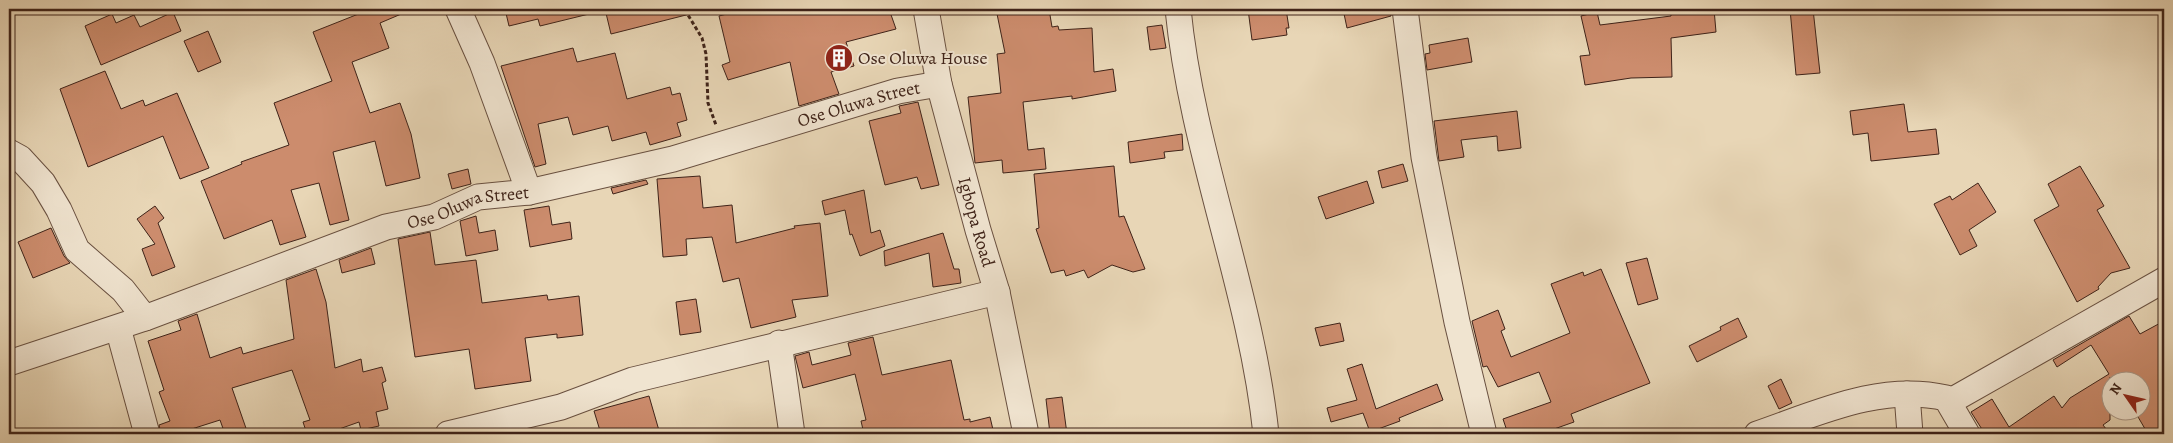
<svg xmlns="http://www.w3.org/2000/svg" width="2173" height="443" viewBox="0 0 2173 443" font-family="Alegreya,serif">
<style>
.building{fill:#cc8c6d;stroke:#3f2319}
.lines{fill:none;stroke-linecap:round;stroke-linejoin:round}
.minor-casing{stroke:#695040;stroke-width:27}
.path{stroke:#3f2319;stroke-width:3;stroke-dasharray:4 2.5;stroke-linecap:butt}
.minor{stroke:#f0e4d0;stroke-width:25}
.labels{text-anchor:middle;stroke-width:4;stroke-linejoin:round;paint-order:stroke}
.poi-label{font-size:18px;fill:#3f2319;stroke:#f0e4d0;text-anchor:start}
.street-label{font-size:18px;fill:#3f2319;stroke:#f0e4d0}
</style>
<rect width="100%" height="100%" fill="#e8d6b6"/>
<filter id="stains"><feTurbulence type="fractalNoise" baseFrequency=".004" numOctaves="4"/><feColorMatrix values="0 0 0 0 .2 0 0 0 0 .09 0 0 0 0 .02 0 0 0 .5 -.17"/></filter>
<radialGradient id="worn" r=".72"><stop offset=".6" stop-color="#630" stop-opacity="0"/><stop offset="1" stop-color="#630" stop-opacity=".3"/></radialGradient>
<g class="building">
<path d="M 371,9 L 413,9 L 380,23 L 389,48 L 352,62 L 370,113 L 400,103 L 411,134 L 420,178 L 386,186 L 375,141 L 333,152 L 349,220 L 330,225 L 319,183 L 291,190 L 306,237 L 280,245 L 272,220 L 224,239 L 201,181 L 242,164 L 241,162 L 289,145 L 274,103 L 332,81 L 313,32 Z"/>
<path d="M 505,9 L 589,9 L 589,14 L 540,26 L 538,19 L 509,26 Z"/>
<path d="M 605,9 L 690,9 L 690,14 L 611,34 Z"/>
<path d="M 746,9 L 889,9 L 896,29 L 846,42 L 854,66 L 831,72 L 839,94 L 799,106 L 790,62 L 728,80 L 722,65 L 730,62 L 719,16 Z"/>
<path d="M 996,9 L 1049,9 L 1052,27 L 1058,26 L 1059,30 L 1092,28 L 1094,72 L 1113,69 L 1116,91 L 1072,99 L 1072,96 L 1023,102 L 1028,150 L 1044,148 L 1046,169 L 1003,173 L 1002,160 L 975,163 L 968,97 L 1001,93 L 997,54 L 1005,53 Z"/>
<path d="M 1248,9 L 1286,9 L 1289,28 L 1286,28 L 1287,35 L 1252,40 Z"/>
<path d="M 1343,9 L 1391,9 L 1391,16 L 1347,28 Z"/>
<path d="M 1695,9 L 1714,9 L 1716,32 L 1671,38 L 1672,77 L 1631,78 L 1585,85 L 1580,56 L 1590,55 L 1581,16 L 1597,12 L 1600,25 L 1671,16 L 1671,12 Z"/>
<path d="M 1790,9 L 1813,9 L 1820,73 L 1796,75 Z"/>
<path d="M 173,12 L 181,31 L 101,65 L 85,26 L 112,14 L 116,23 L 134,15 L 140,27 Z"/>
<path d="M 1162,25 L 1166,48 L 1150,50 L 1147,27 Z"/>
<path d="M 208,31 L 221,62 L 198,72 L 184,41 Z"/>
<path d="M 1468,38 L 1472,62 L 1427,70 L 1425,54 L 1430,53 L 1429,45 Z"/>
<path d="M 573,48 L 577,62 L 615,53 L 627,99 L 670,87 L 672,95 L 680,93 L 687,120 L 677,123 L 681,136 L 650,145 L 646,132 L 612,141 L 608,126 L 573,135 L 568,117 L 538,124 L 546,164 L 535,167 L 501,66 Z"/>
<path d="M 105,71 L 121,109 L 143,100 L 145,106 L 177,93 L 209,168 L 180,179 L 163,136 L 88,167 L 60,89 Z"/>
<path d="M 918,102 L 939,185 L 921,189 L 917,177 L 885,185 L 869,121 L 901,113 L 899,106 Z"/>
<path d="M 1904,104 L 1908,132 L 1936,129 L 1939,154 L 1871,161 L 1868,133 L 1853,135 L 1850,111 Z"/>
<path d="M 1517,111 L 1521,148 L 1498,151 L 1497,136 L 1461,140 L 1464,157 L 1439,161 L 1434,121 Z"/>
<path d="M 1182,134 L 1183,150 L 1164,152 L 1165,158 L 1130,163 L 1128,142 Z"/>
<path d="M 1403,164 L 1408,181 L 1382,188 L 1378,171 Z"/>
<path d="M 1114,166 L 1119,217 L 1124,216 L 1145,269 L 1133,272 L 1112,265 L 1088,278 L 1084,270 L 1066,276 L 1064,270 L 1051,273 L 1036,229 L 1039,228 L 1034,174 Z"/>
<path d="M 2080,166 L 2104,206 L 2097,210 L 2130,268 L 2111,273 L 2098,287 L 2099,289 L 2077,302 L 2034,220 L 2059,206 L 2048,184 Z"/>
<path d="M 468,169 L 471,184 L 452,189 L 448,174 Z"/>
<path d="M 700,176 L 703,208 L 732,205 L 736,243 L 795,228 L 794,226 L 820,223 L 828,296 L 792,300 L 796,317 L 751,328 L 739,278 L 723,282 L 712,237 L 686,239 L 687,255 L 663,257 L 657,179 Z"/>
<path d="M 646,180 L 648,184 L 613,194 L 611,188 Z"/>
<path d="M 1367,181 L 1374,203 L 1326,219 L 1318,197 Z"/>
<path d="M 1978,183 L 1996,212 L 1969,230 L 1977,246 L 1960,255 L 1934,204 L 1950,196 L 1952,200 Z"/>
<path d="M 864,190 L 871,233 L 880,230 L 885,246 L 860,256 L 852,234 L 850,235 L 845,210 L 825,215 L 822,201 Z"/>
<path d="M 155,206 L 164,218 L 158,223 L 175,267 L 152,276 L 142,249 L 155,244 L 137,219 Z"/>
<path d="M 549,206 L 552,225 L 570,222 L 572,239 L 530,247 L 524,210 Z"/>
<path d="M 476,216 L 479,233 L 495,230 L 498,250 L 466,256 L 460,221 Z"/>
<path d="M 51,228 L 64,256 L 70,263 L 33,278 L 18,242 Z"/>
<path d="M 430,232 L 435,265 L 476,260 L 482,303 L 547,295 L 548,300 L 579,296 L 583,335 L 557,338 L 557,334 L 525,338 L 531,381 L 475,389 L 469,349 L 415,357 L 398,239 Z"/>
<path d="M 943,233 L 954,269 L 959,269 L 961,283 L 933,287 L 929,253 L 885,266 L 884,251 Z"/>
<path d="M 371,248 L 375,264 L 342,273 L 339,260 Z"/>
<path d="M 1647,258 L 1658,299 L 1638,305 L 1626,263 Z"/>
<path d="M 316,269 L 326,302 L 335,368 L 361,359 L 363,372 L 382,367 L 386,381 L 382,383 L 388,409 L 376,412 L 379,426 L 361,430 L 359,422 L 325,434 L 307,434 L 303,422 L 310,420 L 292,370 L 232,388 L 248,434 L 225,434 L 220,420 L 176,434 L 161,434 L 159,425 L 170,421 L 159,392 L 164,390 L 148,341 L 181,330 L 178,321 L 197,314 L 210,358 L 241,347 L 243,354 L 294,339 L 286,280 Z"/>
<path d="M 1601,269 L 1650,383 L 1571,414 L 1574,422 L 1540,434 L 1508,434 L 1503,419 L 1551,402 L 1539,372 L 1498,387 L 1487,366 L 1483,367 L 1472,321 L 1498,310 L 1505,329 L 1501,331 L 1511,357 L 1570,333 L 1551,284 L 1583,272 L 1584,276 Z"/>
<path d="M 696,299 L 701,332 L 680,335 L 676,302 Z"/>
<path d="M 2129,316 L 2140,334 L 2164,321 L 2164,434 L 2148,434 L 2134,410 L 2140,410 L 2140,380 L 2113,380 L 2110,377 L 2110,420 L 2103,425 L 2110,434 L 1985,434 L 1971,412 L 1992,399 L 2009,427 L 2054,396 L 2062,408 L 2070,398 L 2109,374 L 2091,345 L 2057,367 L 2053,360 Z"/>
<path d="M 1738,318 L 1747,337 L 1697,362 L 1689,346 L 1721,330 L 1720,327 Z"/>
<path d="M 1340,323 L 1344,341 L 1320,346 L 1315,328 Z"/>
<path d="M 873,337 L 882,375 L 951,360 L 964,420 L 970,419 L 970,422 L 990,417 L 994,434 L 864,434 L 861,421 L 866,420 L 855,374 L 803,388 L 795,356 L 809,352 L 812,365 L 851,355 L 848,343 Z"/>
<path d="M 1362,364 L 1376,409 L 1437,384 L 1443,400 L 1399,418 L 1400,421 L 1370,432 L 1363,413 L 1331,422 L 1327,408 L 1357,400 L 1347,369 Z"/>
<path d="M 1781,379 L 1792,403 L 1779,409 L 1768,386 Z"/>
<path d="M 649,396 L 660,434 L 601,434 L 594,411 Z"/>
<path d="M 1062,397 L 1067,434 L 1050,434 L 1046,399 Z"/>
</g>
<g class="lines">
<defs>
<g id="minor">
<path d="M 458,9 L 482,63 L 529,192"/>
<path id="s1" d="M 926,9 L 939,84 L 978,230 L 997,292 L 1026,434"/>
<path d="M 1178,9 C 1192,153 1251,290 1266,434"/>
<path d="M 1405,9 L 1424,157 L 1457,322 L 1484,434"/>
<path d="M 9,152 L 20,158 L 43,183 L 59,210 L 77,250 L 123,290 L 145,318"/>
<path d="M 118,328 L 147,434"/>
<path d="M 779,343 L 792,434"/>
<path id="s2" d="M 9,363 L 145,318 L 386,227 L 434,217 L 478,197 L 529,192 L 673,159 L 898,91 L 939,84"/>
<path d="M 1907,394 L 1910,434"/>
<path d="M 1949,402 L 2164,280"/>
<path d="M 448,434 L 561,407 L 633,380 L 997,292"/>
<path d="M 1757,434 C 1818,413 1880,383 1946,398 L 1967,434"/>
</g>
</defs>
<use href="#minor" class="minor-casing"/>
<path class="path" d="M 688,9 L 688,15 L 702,38 L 706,54 L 708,103 L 716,125"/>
<use href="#minor" class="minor"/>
</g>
<defs>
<symbol id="building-disc" viewBox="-11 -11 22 22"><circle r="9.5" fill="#8f2418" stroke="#f0e4d0"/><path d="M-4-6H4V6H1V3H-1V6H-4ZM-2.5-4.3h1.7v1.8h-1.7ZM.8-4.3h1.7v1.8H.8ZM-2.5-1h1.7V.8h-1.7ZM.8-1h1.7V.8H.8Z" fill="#fff"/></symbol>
</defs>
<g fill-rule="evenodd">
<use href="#building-disc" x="823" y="42" width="32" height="32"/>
</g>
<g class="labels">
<g class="poi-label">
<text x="858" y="64">Ose Oluwa House</text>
</g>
<g class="street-label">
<text dy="6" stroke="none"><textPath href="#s2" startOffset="891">Ose Oluwa Street</textPath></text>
<text dy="6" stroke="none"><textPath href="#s2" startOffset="486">Ose Oluwa Street</textPath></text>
<text dy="6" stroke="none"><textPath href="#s1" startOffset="219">Igbopa Road</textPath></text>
</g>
</g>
<rect width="2173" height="443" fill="none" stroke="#e8d6b6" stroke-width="30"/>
<rect x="10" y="10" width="2153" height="423" fill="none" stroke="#3f2319" stroke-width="2.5"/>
<rect x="15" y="15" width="2143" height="413" fill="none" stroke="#3f2319"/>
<g transform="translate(2126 396) rotate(304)"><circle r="24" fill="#f0e4d0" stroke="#a99787"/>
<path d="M0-4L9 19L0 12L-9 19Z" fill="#8f2418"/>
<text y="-8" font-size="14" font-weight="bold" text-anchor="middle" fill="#3f2319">N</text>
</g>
<rect width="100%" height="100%" filter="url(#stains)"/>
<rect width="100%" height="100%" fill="url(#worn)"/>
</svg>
